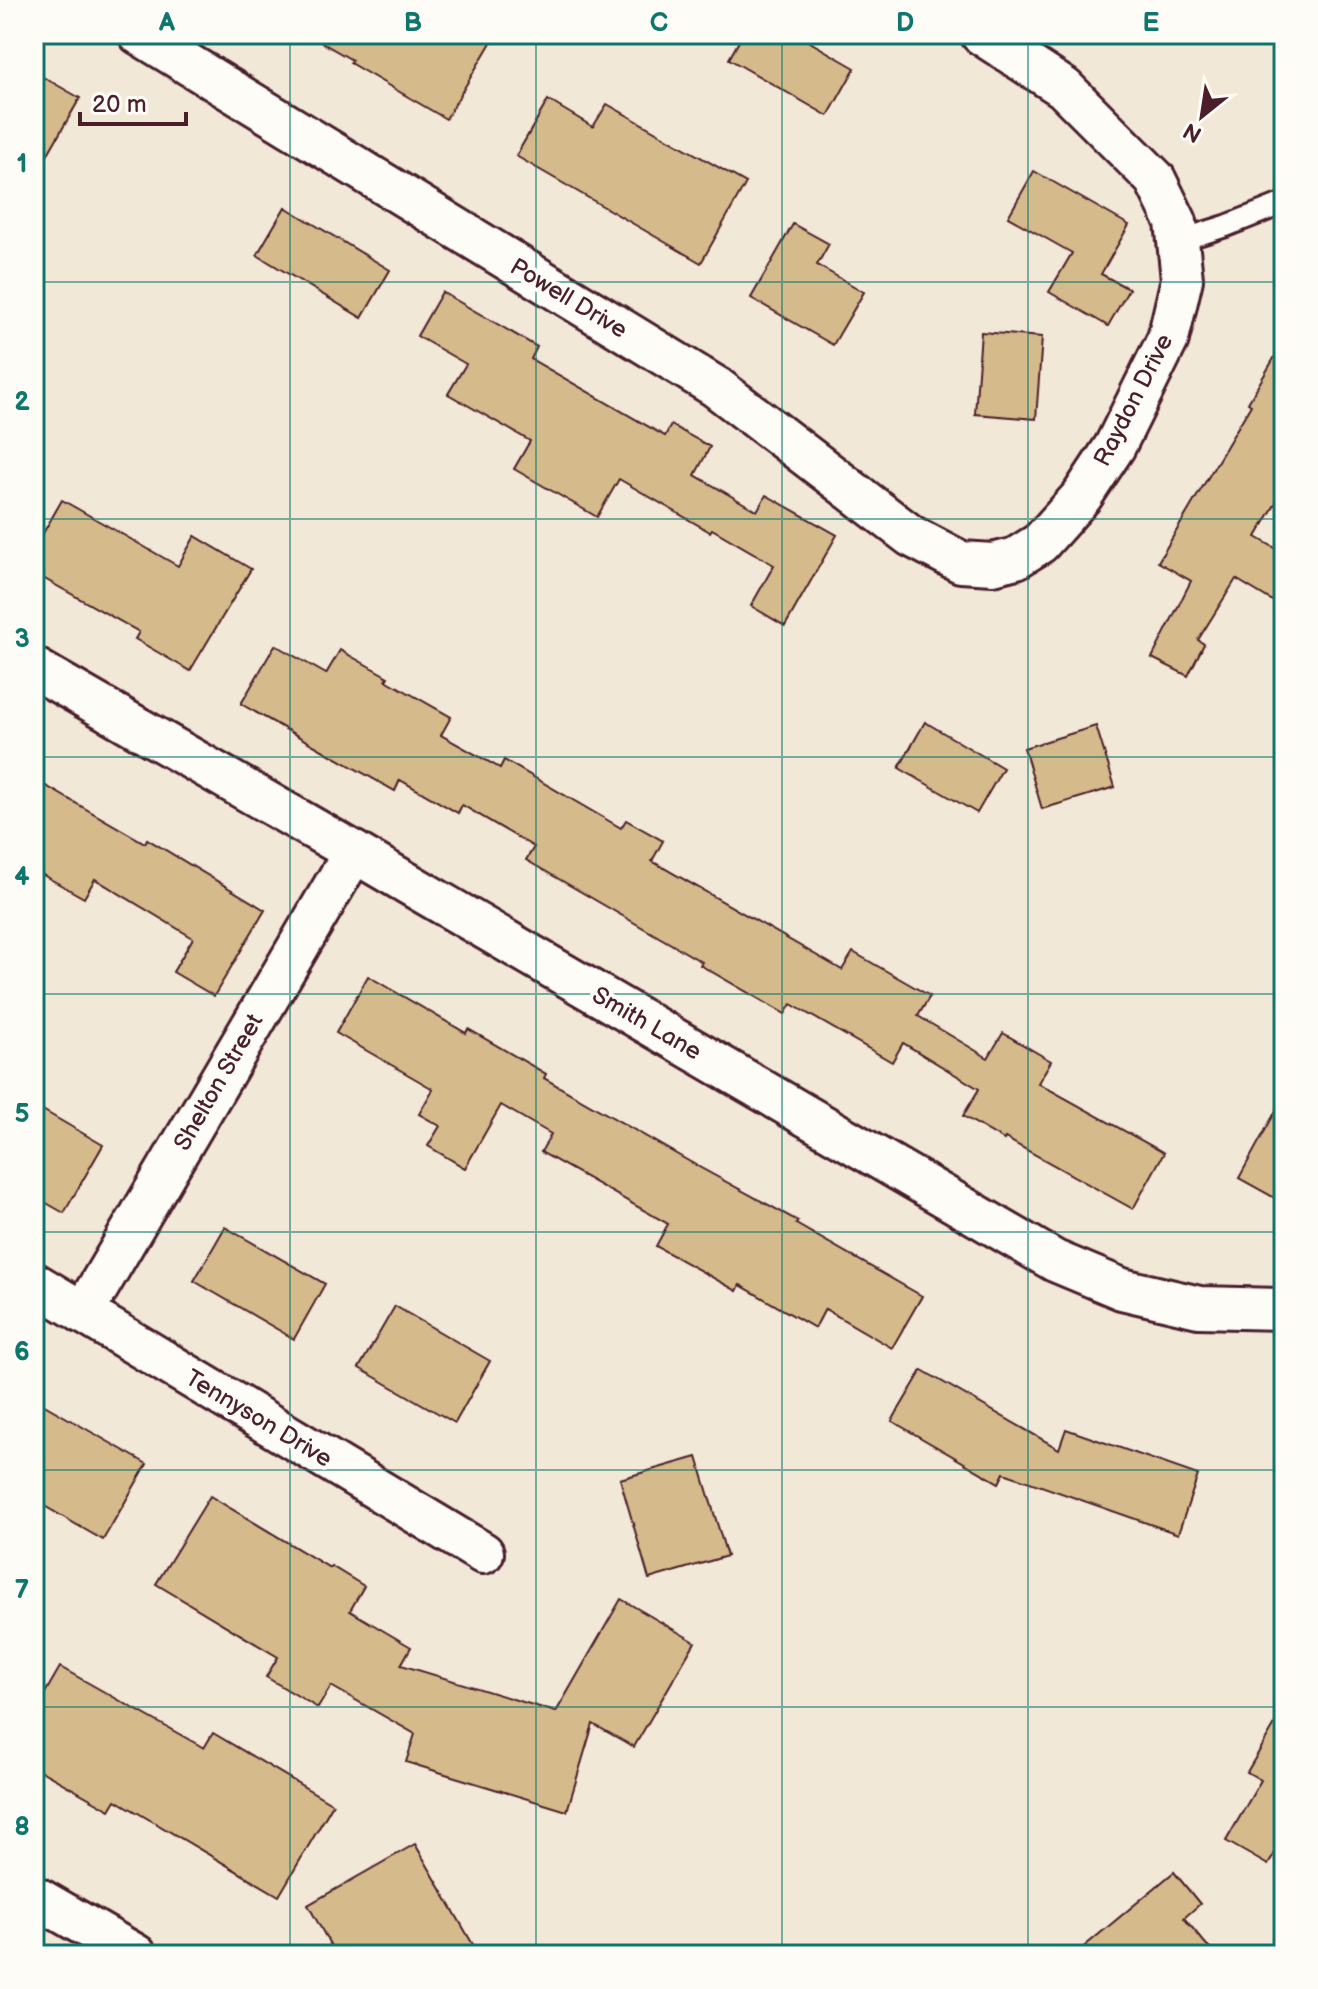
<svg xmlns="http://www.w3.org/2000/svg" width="1318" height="1989" viewBox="0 0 1318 1989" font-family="'Balsamiq Sans',sans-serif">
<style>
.building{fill:#d5bb8b;stroke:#4a1f2b;stroke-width:2}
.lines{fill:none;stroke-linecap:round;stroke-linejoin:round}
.service-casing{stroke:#4a1f2b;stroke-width:26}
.minor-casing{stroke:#4a1f2b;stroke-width:46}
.service{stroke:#fdfcf7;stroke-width:20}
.minor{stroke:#fdfcf7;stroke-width:40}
.grid{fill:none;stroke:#0f766e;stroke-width:2;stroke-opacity:0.55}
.labels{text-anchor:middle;stroke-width:8;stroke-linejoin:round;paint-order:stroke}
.street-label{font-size:24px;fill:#4a1f2b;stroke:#fdfcf7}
.neatline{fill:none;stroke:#0f766e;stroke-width:3}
.grid-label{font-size:26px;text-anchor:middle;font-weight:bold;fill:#0f766e}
</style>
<rect width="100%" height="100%" fill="#f1e8d7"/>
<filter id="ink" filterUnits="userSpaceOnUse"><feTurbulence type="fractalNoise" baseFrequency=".0125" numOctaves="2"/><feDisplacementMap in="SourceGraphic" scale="16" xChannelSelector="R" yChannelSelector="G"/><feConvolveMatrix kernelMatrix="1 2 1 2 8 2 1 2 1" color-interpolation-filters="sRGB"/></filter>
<g filter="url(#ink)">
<g class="building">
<path d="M 307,34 L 496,34 L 446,119 L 350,63 L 352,60 Z"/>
<path d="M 743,34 L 796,34 L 855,68 L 828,116 L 729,59 Z"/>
<path d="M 34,72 L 80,98 L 34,178 Z"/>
<path d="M 548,100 L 593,127 L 607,104 L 746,183 L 701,263 L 516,156 Z"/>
<path d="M 1034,171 L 1129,225 L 1101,274 L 1129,289 L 1108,326 L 1049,292 L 1072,253 L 1008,217 Z"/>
<path d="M 285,207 L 390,270 L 362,318 L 257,255 Z"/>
<path d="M 793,224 L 829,244 L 817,265 L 864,292 L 833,345 L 751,298 Z"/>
<path d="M 442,292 L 537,347 L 531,359 L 665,436 L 671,425 L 710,447 L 695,475 L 757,511 L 766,495 L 837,535 L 785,626 L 751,606 L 774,565 L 712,529 L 710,532 L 619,479 L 597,517 L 514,469 L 530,441 L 448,394 L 466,364 L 417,336 Z"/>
<path d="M 981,332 L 1042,337 L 1036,419 L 975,414 Z"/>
<path d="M 1284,341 L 1284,489 L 1256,537 L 1284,553 L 1284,608 L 1236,579 L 1198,640 L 1204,644 L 1188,676 L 1152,658 L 1191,581 L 1158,562 L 1251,405 L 1248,403 Z"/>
<path d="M 62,500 L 178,566 L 195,536 L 251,569 L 190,671 L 135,639 L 139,632 L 34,573 L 34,549 Z"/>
<path d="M 275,645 L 326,674 L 340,650 L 388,677 L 386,680 L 451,717 L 441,735 L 500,768 L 504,760 L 621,828 L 626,820 L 663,841 L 652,861 L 842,970 L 853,952 L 930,996 L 918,1016 L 988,1058 L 1003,1033 L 1051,1061 L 1038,1083 L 1164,1153 L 1133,1209 L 1005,1138 L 1004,1140 L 963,1116 L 979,1089 L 903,1043 L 892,1062 L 791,1004 L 785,1014 L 700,965 L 702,962 L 526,860 L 534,847 L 462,805 L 458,813 L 400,780 L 395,791 L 241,704 Z"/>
<path d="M 925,722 L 1003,768 L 977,813 L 899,768 Z"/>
<path d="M 1096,726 L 1115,787 L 1042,809 L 1024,748 Z"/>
<path d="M 34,779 L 145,843 L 147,839 L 265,910 L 214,996 L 173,972 L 193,938 L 95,879 L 84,898 L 34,870 Z"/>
<path d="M 368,976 L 466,1033 L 468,1029 L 546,1074 L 544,1078 L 699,1167 L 798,1221 L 796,1224 L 922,1296 L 892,1348 L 825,1309 L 815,1328 L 740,1285 L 737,1291 L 656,1246 L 668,1224 L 541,1152 L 551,1134 L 501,1105 L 465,1168 L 428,1146 L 440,1126 L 419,1114 L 433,1089 L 336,1033 Z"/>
<path d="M 1284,1096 L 1284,1203 L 1239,1178 Z"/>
<path d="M 34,1105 L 103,1145 L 64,1213 L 34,1196 Z"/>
<path d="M 225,1227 L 325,1284 L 294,1339 L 194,1281 Z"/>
<path d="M 395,1306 L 490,1361 L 455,1423 L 359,1368 Z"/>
<path d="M 922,1370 L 1059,1449 L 1066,1429 L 1198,1475 L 1178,1534 L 1004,1473 L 999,1483 L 892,1421 Z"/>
<path d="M 34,1399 L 147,1464 L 103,1540 L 34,1500 Z"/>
<path d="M 697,1457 L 727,1556 L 649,1579 L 620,1479 Z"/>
<path d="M 210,1496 L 330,1568 L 331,1566 L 364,1586 L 350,1611 L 411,1647 L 401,1665 L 556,1712 L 621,1599 L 695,1642 L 634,1747 L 593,1724 L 567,1811 L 406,1762 L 415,1734 L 331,1686 L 318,1708 L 266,1677 L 278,1657 L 156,1584 Z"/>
<path d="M 60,1667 L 204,1748 L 213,1733 L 333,1804 L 279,1896 L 116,1800 L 110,1810 L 34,1767 L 34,1712 Z"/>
<path d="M 1284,1709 L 1284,1838 L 1268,1865 L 1226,1841 L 1261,1780 L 1247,1772 Z"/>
<path d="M 415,1844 L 479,1955 L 336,1955 L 308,1905 Z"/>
<path d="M 1174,1872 L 1200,1904 L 1184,1918 L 1215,1955 L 1074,1955 Z"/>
</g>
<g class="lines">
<defs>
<path id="service" d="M 1178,241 L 1226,226 L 1284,203"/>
<g id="minor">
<path d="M 139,34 L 716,387 L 911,536 L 961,562 L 993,564 L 1016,558 L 1040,543 L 1082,496 L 1115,446 L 1168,339 L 1182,279 L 1176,222 L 1155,179 L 1064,88 L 981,34"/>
<path d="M 34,668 L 354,852 L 1055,1261 L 1122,1289 L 1199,1307 L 1284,1309"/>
<path d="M 34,1283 L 483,1553"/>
<path d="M 83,1313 L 354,852"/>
<path d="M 34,1896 L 136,1955"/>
</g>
</defs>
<use href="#service" class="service-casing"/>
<use href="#minor" class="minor-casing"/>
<use href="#service" class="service"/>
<use href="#minor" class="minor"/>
</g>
</g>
<path class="grid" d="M 290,34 L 290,1955M 536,34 L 536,1955M 782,34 L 782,1955M 1028,34 L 1028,1955M 34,282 L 1284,282M 34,519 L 1284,519M 34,757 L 1284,757M 34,994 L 1284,994M 34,1232 L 1284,1232M 34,1470 L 1284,1470M 34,1707 L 1284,1707"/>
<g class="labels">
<g class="street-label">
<text transform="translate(569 298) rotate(31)" y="8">Powell Drive</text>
<text transform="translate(1133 400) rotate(-63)" y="8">Raydon Drive</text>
<text transform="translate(647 1023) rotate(30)" y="8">Smith Lane</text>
<text transform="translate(218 1082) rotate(-60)" y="8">Shelton Street</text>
<text transform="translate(259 1418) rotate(31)" y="8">Tennyson Drive</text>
</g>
</g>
<rect width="1318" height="1989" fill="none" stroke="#fdfcf7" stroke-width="88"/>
<g transform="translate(1202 116) rotate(210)" stroke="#fdfcf7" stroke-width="6" paint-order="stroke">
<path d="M0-6L14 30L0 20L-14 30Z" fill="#4a1f2b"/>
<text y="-12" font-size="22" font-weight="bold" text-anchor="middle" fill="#4a1f2b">N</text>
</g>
<path d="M80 112v12h106v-12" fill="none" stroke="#4a1f2b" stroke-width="4"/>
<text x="92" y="112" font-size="24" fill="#4a1f2b" stroke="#fdfcf7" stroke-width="6" paint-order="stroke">20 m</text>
<rect x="44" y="44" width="1230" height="1901" class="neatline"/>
<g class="grid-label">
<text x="167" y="31">A</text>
<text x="413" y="31">B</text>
<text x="659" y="31">C</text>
<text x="905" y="31">D</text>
<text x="1151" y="31">E</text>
<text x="22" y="172">1</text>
<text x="22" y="410">2</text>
<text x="22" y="647">3</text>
<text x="22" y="885">4</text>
<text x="22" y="1122">5</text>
<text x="22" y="1360">6</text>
<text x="22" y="1598">7</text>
<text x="22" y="1835">8</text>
</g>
</svg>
